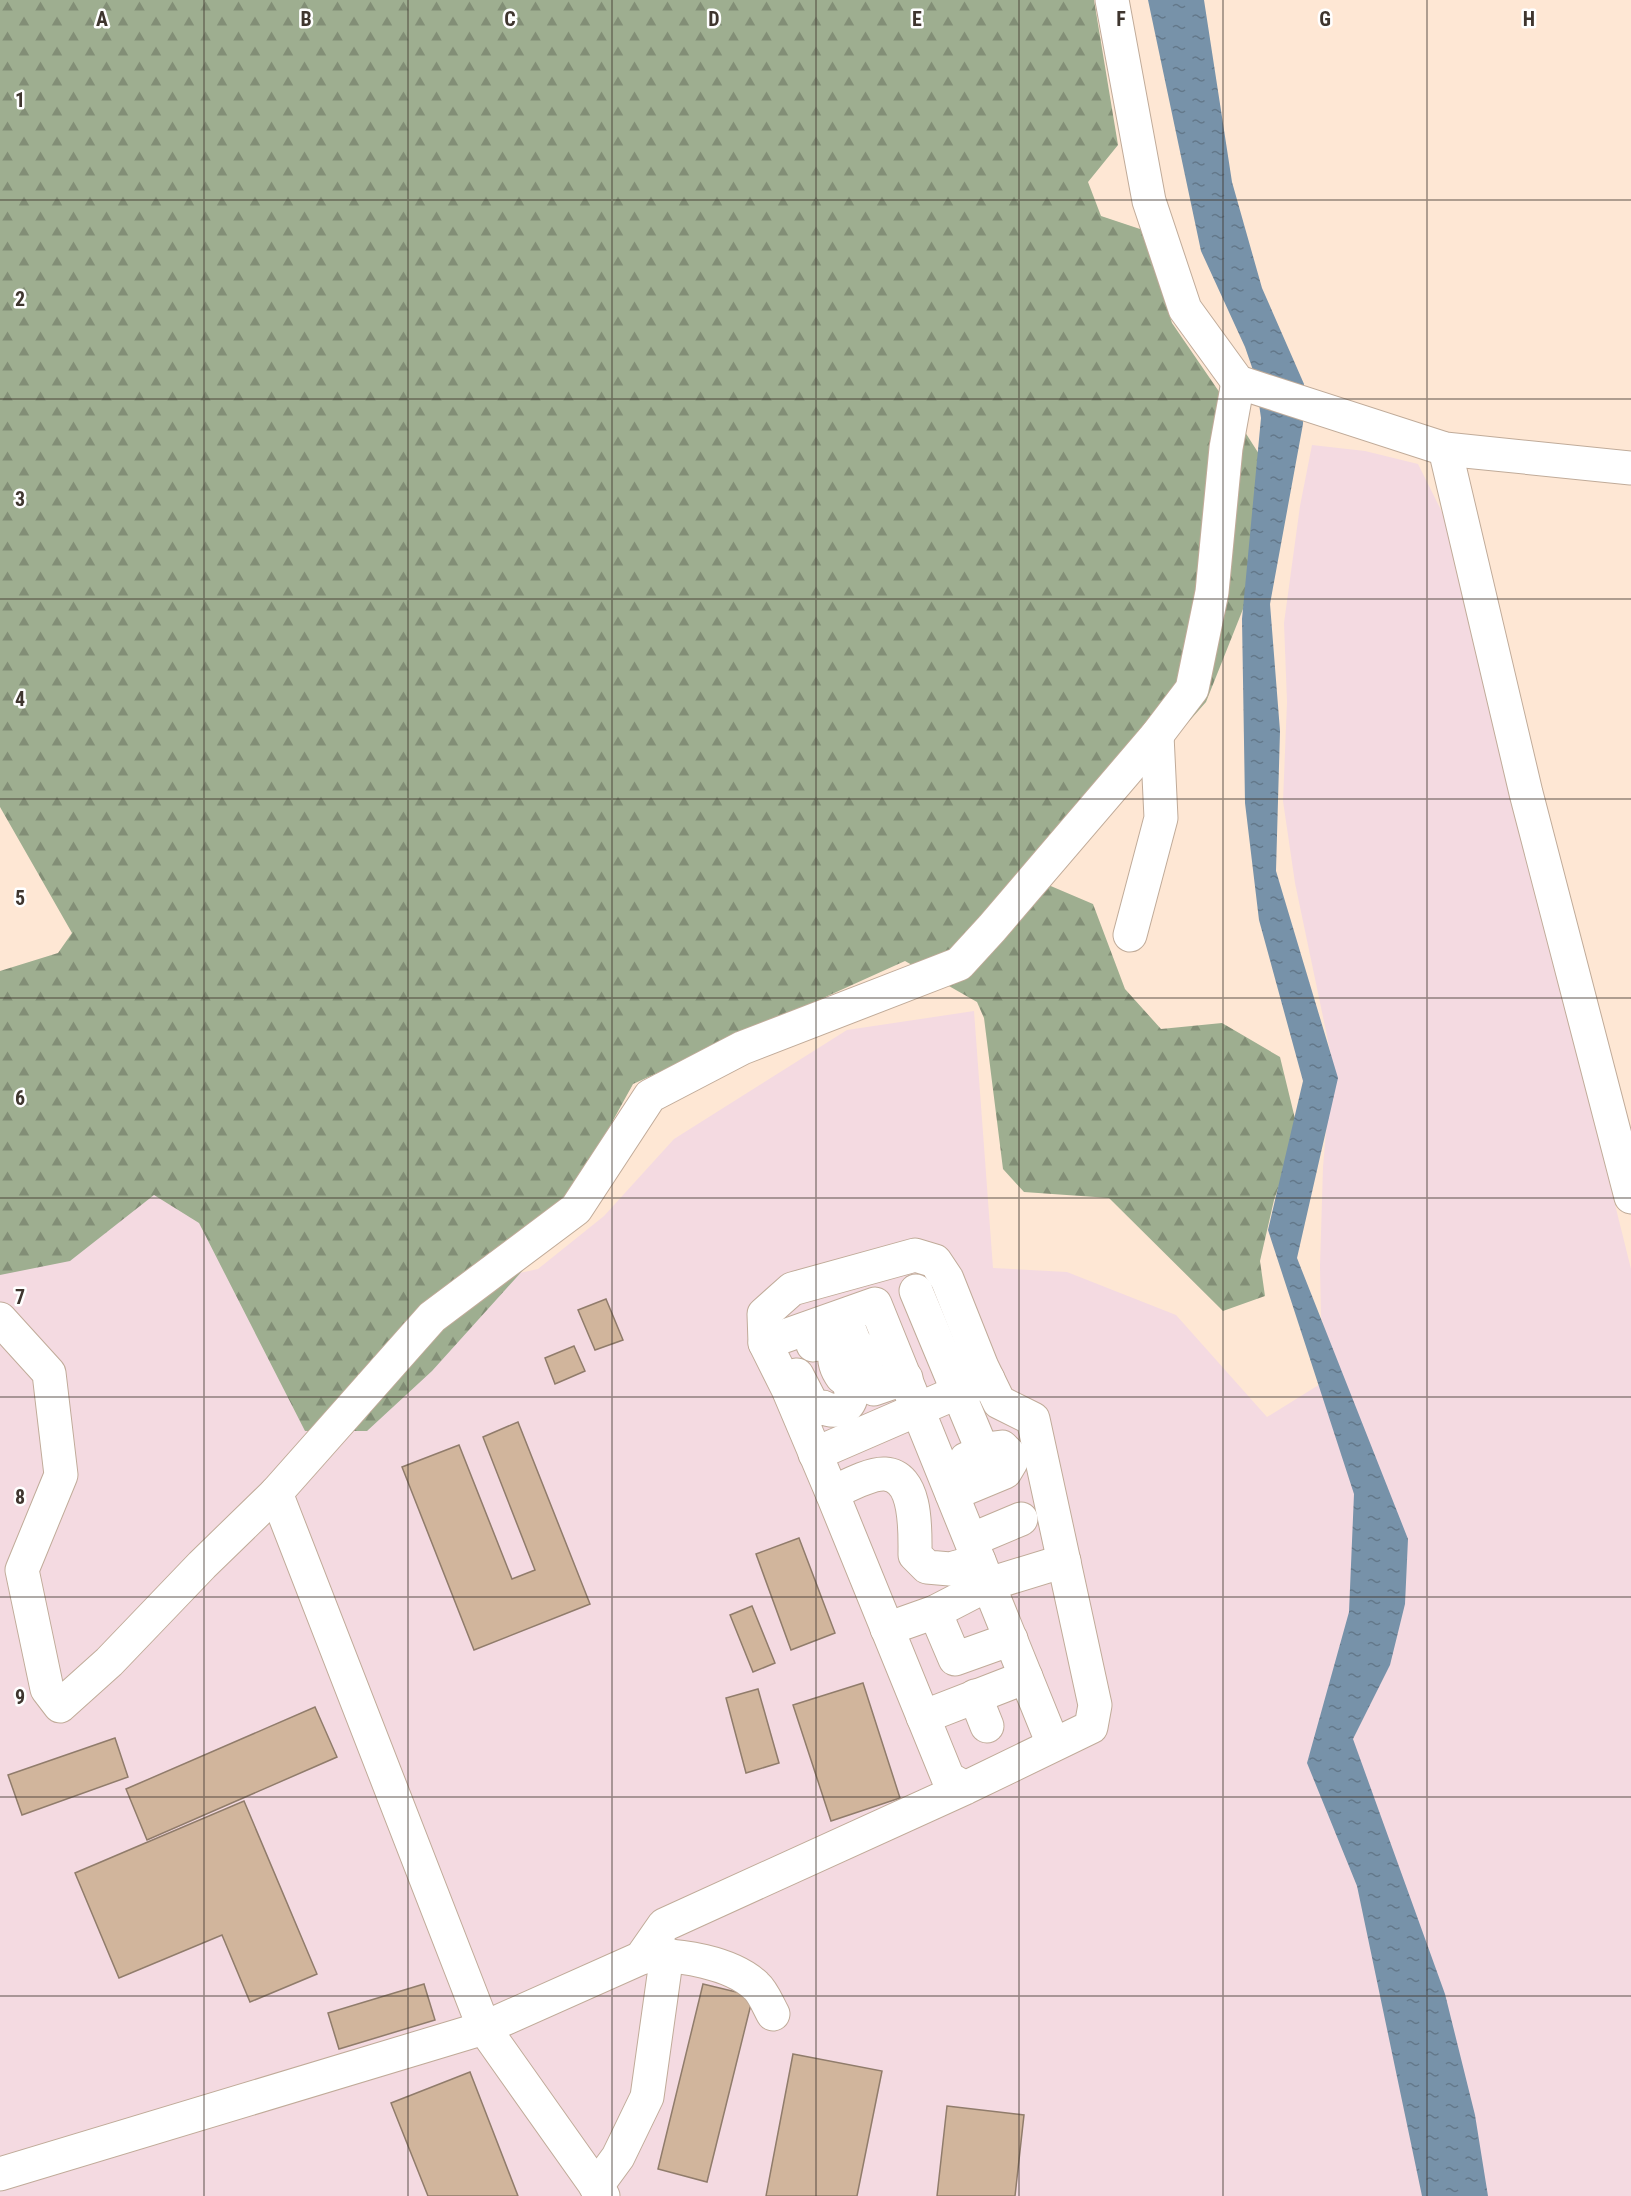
<svg xmlns="http://www.w3.org/2000/svg" width="1631" height="2196" viewBox="0 0 1631 2196" font-family="'Roboto Condensed',sans-serif">
<style>
.education{fill:#f4dae1}
.forest{fill:url(#forest-firs)}
.water{fill:url(#water-ripples)}
.building{fill:#d1b59c;stroke:#907c6b;stroke-width:1.5}
.lines{fill:none;stroke-linecap:round;stroke-linejoin:round}
.minor-casing{stroke:#c0ab99;stroke-width:35}
.minor{stroke:#fff;stroke-width:33}
.grid{fill:none;stroke:#3e352e;stroke-width:1.5;stroke-opacity:0.55}
.grid-label{font-size:20px;text-anchor:middle;font-weight:bold;fill:#3e352e;stroke:#fff;stroke-width:5;stroke-linejoin:round;paint-order:stroke}
</style>
<defs>
<pattern id="forest-firs" width="22" height="20" patternUnits="userSpaceOnUse" patternTransform="scale(1.5)"><rect width="22" height="20" fill="#9eae90"/><path d="M5 1l3.5 6h-7zM16 11l3.5 6h-7z" fill="#828e76"/></pattern>
<pattern id="water-ripples" width="26" height="14" patternUnits="userSpaceOnUse" patternTransform="scale(1.5)"><rect width="26" height="14" fill="#7792a9"/><path d="M2 4q2-2 4 0t4 0M15 11q2-2 4 0t4 0" fill="none" stroke="#63788a"/></pattern>
</defs>
<rect width="100%" height="100%" fill="#fee7d4"/>
<path class="education" d="M 1312,445 L 1365,451 L 1418,464 L 1445,518 L 1631,1269 L 1631,2196 L 0,2196 L 0,997 L 322,1316 L 538,1269 L 604,1216 L 674,1139 L 847,1030 L 974,1011 L 993,1268 L 1067,1272 L 1176,1315 L 1267,1417 L 1338,1373 L 1321,1317 L 1320,1266 L 1323,1167 L 1332,1060 L 1295,883 L 1283,801 L 1287,702 L 1284,623 L 1300,506 Z"/>
<path class="forest" d="M 0,0 L 1094,0 L 1118,145 L 1088,182 L 1101,216 L 1143,230 L 1172,323 L 1222,396 L 1259,454 L 1245,604 L 1206,702 L 1046,884 L 1093,904 L 1125,989 L 1161,1029 L 1222,1023 L 1280,1057 L 1298,1131 L 1274,1200 L 1260,1261 L 1265,1296 L 1223,1311 L 1109,1198 L 1024,1192 L 1003,1169 L 984,1018 L 977,1002 L 905,961 L 633,1084 L 543,1248 L 432,1371 L 367,1431 L 305,1431 L 199,1223 L 154,1195 L 70,1261 L 0,1275 L 0,971 L 58,953 L 72,933 L 0,807 Z"/>
<path class="water" d="M 1148,0 L 1204,0 L 1232,182 L 1262,288 L 1304,384 L 1303,424 L 1270,604 L 1280,731 L 1276,871 L 1338,1078 L 1297,1258 L 1408,1539 L 1405,1604 L 1390,1665 L 1353,1739 L 1445,1994 L 1475,2115 L 1488,2196 L 1422,2196 L 1357,1886 L 1307,1763 L 1349,1612 L 1354,1494 L 1268,1230 L 1303,1081 L 1259,920 L 1245,803 L 1242,619 L 1261,418 L 1255,376 L 1245,347 L 1201,251 Z"/>
<g class="building">
<path d="M 606,1299 L 623,1340 L 595,1350 L 578,1310 Z"/>
<path d="M 574,1346 L 585,1371 L 555,1384 L 545,1358 Z"/>
<path d="M 518,1422 L 590,1604 L 474,1650 L 402,1467 L 459,1445 L 512,1579 L 535,1570 L 483,1437 Z"/>
<path d="M 799,1538 L 835,1633 L 791,1650 L 756,1554 Z"/>
<path d="M 752,1606 L 775,1663 L 753,1672 L 730,1615 Z"/>
<path d="M 863,1683 L 900,1798 L 831,1821 L 793,1705 Z"/>
<path d="M 758,1689 L 779,1763 L 746,1773 L 726,1698 Z"/>
<path d="M 315,1707 L 337,1757 L 147,1840 L 126,1789 Z"/>
<path d="M 115,1738 L 128,1777 L 22,1815 L 8,1775 Z"/>
<path d="M 244,1801 L 317,1974 L 250,2002 L 222,1935 L 119,1978 L 75,1873 Z"/>
<path d="M 424,1984 L 435,2020 L 339,2049 L 328,2013 Z"/>
<path d="M 703,1984 L 753,1996 L 707,2182 L 658,2169 Z"/>
<path d="M 793,2054 L 882,2071 L 857,2196 L 766,2196 Z"/>
<path d="M 470,2072 L 518,2196 L 428,2196 L 391,2103 Z"/>
<path d="M 947,2106 L 1024,2115 L 1015,2196 L 937,2196 Z"/>
</g>
<g class="lines">
<defs>
<g id="minor">
<path d="M 1112,0 L 1149,201 L 1185,309 L 1238,382 L 1445,449 L 1631,468"/>
<path d="M 1445,449 L 1526,793 L 1631,1197"/>
<path d="M 1130,935 L 1161,818 L 1157,735"/>
<path d="M 916,1291 L 983,1452"/>
<path d="M 0,1319 L 49,1373 L 61,1475 L 22,1570 L 47,1689 L 60,1706 L 109,1662 L 202,1565 L 276,1493 L 432,1317 L 576,1209 L 650,1096 L 742,1048 L 959,964 L 992,928 L 1157,735 L 1192,689 L 1212,592 L 1226,448 L 1238,382"/>
<path d="M 765,1343 L 875,1304 L 1053,1744"/>
<path d="M 813,1345 L 850,1331 L 855,1344 C 832,1342 830,1361 842,1377"/>
<path d="M 859,1347 L 866,1356 L 866,1367 L 874,1389 L 906,1378"/>
<path d="M 797,1375 L 815,1410 L 823,1407 C 833,1413 847,1411 851,1398 C 852,1391 849,1384 847,1378"/>
<path d="M 815,1454 L 988,1379"/>
<path d="M 276,1493 L 484,2028 L 603,2196"/>
<path d="M 832,1493 C 845,1487 870,1473 885,1474 C 918,1476 915,1532 915,1555 L 927,1567 L 950,1569 L 979,1561"/>
<path d="M 952,1494 L 1005,1472 L 1011,1462 L 1009,1454 L 1002,1447 L 994,1448 L 966,1459"/>
<path d="M 971,1540 L 1021,1519"/>
<path d="M 935,1612 L 955,1659 L 1011,1639"/>
<path d="M 887,1629 L 935,1612 L 989,1584 L 1064,1561"/>
<path d="M 975,1696 L 987,1726"/>
<path d="M 923,1717 L 1026,1677"/>
<path d="M 646,1957 C 678,1953 732,1963 756,1986 C 763,1992 768,2005 773,2014"/>
<path d="M 0,2174 L 484,2028 L 641,1958 L 664,1925 L 965,1788 L 1091,1727 L 1095,1705 L 1033,1419 L 999,1402 L 982,1367 L 947,1279 L 935,1261 L 915,1255 L 792,1289 L 764,1314 L 765,1343 L 788,1389 L 832,1493 L 948,1778 L 965,1788"/>
<path d="M 596,2187 L 618,2157 L 647,2097 L 667,1954"/>
</g>
</defs>
<use href="#minor" class="minor-casing"/>
<use href="#minor" class="minor"/>
</g>
<path class="grid" d="M 204,0 L 204,2196M 408,0 L 408,2196M 612,0 L 612,2196M 816,0 L 816,2196M 1019,0 L 1019,2196M 1223,0 L 1223,2196M 1427,0 L 1427,2196M 0,200 L 1631,200M 0,399 L 1631,399M 0,599 L 1631,599M 0,799 L 1631,799M 0,998 L 1631,998M 0,1198 L 1631,1198M 0,1397 L 1631,1397M 0,1597 L 1631,1597M 0,1797 L 1631,1797M 0,1996 L 1631,1996"/>
<g class="grid-label">
<text x="102" y="26">A</text>
<text x="306" y="26">B</text>
<text x="510" y="26">C</text>
<text x="714" y="26">D</text>
<text x="917" y="26">E</text>
<text x="1121" y="26">F</text>
<text x="1325" y="26">G</text>
<text x="1529" y="26">H</text>
<text x="20" y="107">1</text>
<text x="20" y="306">2</text>
<text x="20" y="506">3</text>
<text x="20" y="706">4</text>
<text x="20" y="905">5</text>
<text x="20" y="1105">6</text>
<text x="20" y="1304">7</text>
<text x="20" y="1504">8</text>
<text x="20" y="1704">9</text>
</g>
</svg>
